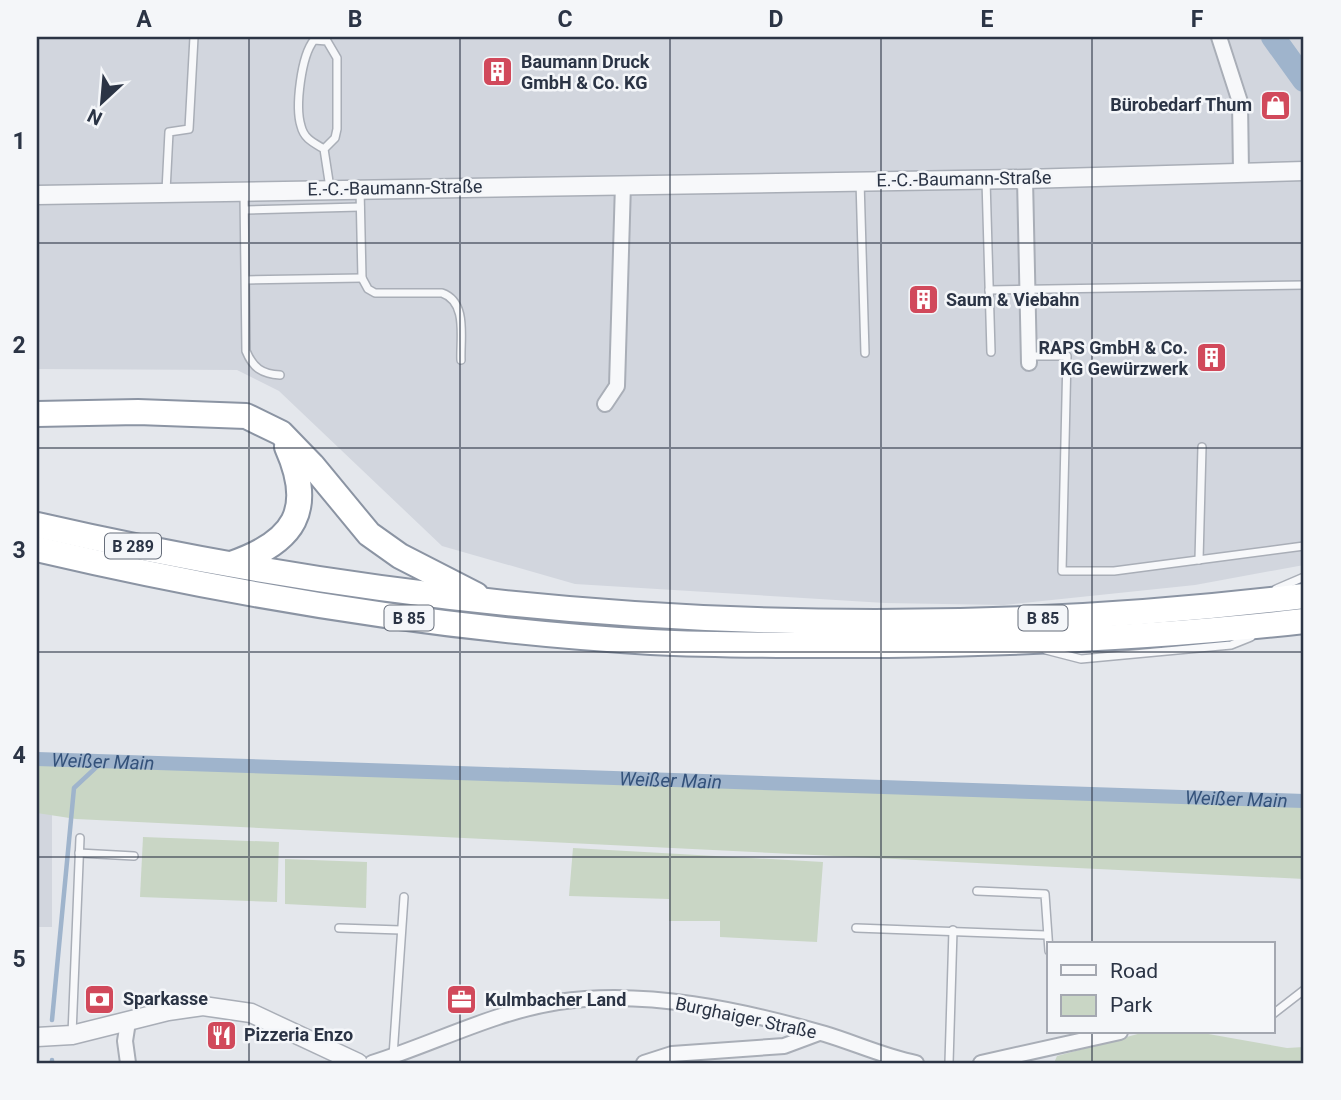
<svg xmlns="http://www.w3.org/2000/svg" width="1341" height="1100" viewBox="0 0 1341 1100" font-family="Roboto,sans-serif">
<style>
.built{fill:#d2d6de}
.green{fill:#c9d6c5}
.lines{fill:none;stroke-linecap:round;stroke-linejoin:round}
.stream{stroke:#9fb4cc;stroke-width:4.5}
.canal{stroke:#9fb4cc;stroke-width:14}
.river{stroke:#9fb4cc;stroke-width:24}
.service-casing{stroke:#a9aeb7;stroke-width:10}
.minor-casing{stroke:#a9aeb7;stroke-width:18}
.tertiary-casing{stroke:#a9aeb7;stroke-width:21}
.trunk-casing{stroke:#8b94a3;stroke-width:28}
.service{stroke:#f7f8fa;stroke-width:7}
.minor{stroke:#f7f8fa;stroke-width:14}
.tertiary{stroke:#f7f8fa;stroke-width:18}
.trunk{stroke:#fff;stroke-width:24}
.grid{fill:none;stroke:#2b3445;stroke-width:2;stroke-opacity:0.55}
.labels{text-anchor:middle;stroke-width:5;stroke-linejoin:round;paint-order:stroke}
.shield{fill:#f4f6f9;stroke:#676e7b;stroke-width:2}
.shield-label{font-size:16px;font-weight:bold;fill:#2b3445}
.poi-label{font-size:18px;font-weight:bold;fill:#2b3445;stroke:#f4f6f9;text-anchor:start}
.street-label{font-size:18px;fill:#2b3445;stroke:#f4f6f9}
.water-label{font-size:19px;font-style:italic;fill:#34527a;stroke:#f4f6f9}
.neatline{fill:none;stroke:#2b3445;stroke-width:2.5}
.grid-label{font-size:23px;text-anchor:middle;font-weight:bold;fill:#2b3445}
</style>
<rect width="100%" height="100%" fill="#e4e7ec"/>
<g class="built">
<path d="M 37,37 L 1304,37 L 1304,565 L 1195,585 L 1004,605 L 885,603 L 575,584 L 442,546 L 279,391 L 237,370 L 37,369 Z"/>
<rect x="37" y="812" width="15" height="115"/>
</g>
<g class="green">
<path d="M 37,762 L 1304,802 L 1304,879 L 76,819 L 37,813 Z"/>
<path d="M 143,837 L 279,842 L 277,902 L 140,897 Z"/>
<path d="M 573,848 L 823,862 L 817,942 L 720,937 L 720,921 L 669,921 L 669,899 L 569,896 Z"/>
<path d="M 285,859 L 367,862 L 366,908 L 285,904 Z"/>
<path d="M 1145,1032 L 1197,1032 L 1287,1048 L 1304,1047 L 1304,1063 L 1054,1063 L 1057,1056 Z"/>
</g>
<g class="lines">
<g class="stream">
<path d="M 52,1020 L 74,788 L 104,760"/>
<path d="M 52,1063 L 52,1060"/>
</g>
<path class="canal" id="s1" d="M 37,759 L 1304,801"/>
<path class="river" d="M 1273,37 L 1304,80"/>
<defs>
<g id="service">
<path d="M 324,149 L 335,138 L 337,129 L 337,58 L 327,41 L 314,40 C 301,56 295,107 301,126 C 304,139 314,143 324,149 L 330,188"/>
<path d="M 986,180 L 991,352"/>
<path d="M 860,181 L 865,353"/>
<path d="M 360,189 L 362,278 L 368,289 L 375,293 L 442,293 C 468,302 460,338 461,360"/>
<path d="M 166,191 L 169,132 L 189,129 L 194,37"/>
<path d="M 244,191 L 246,351 C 253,368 262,374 280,375"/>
<path d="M 245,210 L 360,207"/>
<path d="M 246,280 L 362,278"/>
<path d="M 989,290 L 1304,285"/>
<path d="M 1029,356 L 1067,356 L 1062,571 L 1114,571 L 1304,546"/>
<path d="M 1199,560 L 1202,447"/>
<path d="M 1276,589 L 1304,577"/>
<path d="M 1046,650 L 1081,659 L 1231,645 L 1251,637"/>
<path d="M 79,853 L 134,856"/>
<path d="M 977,891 L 1045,894 L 1049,951"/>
<path d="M 339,928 L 401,930"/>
<path d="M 856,928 L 1046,935"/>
<path d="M 1273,1014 L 1304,990"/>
<path d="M 72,1034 L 80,838"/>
<path d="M 393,1056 L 404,897"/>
<path d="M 949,1063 L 953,930"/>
</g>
<g id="minor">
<path d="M 1219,37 L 1240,102 L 1241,172"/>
<path d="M 1025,179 L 1029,363"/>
<path d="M 605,404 L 617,386 L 623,184"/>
<path d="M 128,1063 L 125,1041 L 128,1022"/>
<path d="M 372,1063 C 433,1044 494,1012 558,1002 C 645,989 742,1010 825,1034 C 855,1043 885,1057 916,1063"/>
<path d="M 644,1063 L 672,1054 L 784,1046 L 819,1033"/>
<path d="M 981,1063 L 1120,1032"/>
</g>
<g id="tertiary">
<path d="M 37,195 L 1025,179 L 1304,171"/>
<path d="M 37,1037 L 72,1035 L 168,1011 L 203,1006 L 251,1013 L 358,1063"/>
</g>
<g id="trunk">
<path d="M 37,414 L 138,412 L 246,416 L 281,433 L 312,465 L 369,534 L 400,556 L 476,595"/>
<path d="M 37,525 C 455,621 878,648 1304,596"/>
<path d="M 37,549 C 238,596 444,630 651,642 C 730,646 809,645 888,645 C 1028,643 1166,637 1304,621"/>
<path d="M 231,564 C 295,542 315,510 287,447"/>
</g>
</defs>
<use href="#service" class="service-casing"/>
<use href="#minor" class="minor-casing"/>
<use href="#tertiary" class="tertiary-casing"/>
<use href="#trunk" class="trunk-casing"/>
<use href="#service" class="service"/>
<use href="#minor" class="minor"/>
<use href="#tertiary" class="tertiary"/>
<use href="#trunk" class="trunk"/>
</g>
<path class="grid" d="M 249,37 L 249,1063M 460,37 L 460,1063M 670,37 L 670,1063M 881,37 L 881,1063M 1092,37 L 1092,944M 37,243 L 1304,243M 37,448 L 1304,448M 37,652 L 1304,652M 37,857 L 1304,857M 1092,1032 L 1092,1063"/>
<defs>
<symbol id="building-square" viewBox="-11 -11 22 22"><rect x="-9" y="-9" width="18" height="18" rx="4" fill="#d1495b" stroke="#f4f6f9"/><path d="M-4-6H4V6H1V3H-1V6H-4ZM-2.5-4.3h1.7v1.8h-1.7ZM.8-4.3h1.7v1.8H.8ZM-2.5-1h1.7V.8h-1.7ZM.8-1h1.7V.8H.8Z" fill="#fff"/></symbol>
<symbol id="shop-square" viewBox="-11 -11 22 22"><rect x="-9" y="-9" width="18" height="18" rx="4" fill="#d1495b" stroke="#f4f6f9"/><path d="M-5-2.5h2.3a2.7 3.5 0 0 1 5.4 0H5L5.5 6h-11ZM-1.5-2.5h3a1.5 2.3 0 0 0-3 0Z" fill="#fff"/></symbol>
<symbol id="bank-square" viewBox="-11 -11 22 22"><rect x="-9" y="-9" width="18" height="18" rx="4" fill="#d1495b" stroke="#f4f6f9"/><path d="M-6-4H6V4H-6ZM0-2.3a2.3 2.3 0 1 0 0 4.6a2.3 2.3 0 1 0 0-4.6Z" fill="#fff"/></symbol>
<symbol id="office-square" viewBox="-11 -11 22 22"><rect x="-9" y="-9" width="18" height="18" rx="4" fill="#d1495b" stroke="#f4f6f9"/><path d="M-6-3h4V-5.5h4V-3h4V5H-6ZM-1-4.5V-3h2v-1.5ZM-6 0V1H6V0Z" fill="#fff"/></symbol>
<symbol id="restaurant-square" viewBox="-11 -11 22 22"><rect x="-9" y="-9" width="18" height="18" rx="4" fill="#d1495b" stroke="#f4f6f9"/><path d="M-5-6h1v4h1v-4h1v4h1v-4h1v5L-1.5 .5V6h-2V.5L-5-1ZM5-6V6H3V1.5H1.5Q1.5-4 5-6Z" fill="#fff"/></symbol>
</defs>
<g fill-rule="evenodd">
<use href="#building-square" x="480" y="54" width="35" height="35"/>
<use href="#shop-square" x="1258" y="88" width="35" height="35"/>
<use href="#building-square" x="906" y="282" width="35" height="35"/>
<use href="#building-square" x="1194" y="340" width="35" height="35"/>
<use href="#bank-square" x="82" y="982" width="35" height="35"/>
<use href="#office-square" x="444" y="982" width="35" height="35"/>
<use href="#restaurant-square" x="204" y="1018" width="35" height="35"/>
</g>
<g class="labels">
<g class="shield">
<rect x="105" y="533.5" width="56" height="25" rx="5"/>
<rect x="384.5" y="605.5" width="49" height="25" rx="5"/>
<rect x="1018.5" y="605.5" width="49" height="25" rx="5"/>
</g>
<g class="shield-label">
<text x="133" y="552">B 289</text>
<text x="409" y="624">B 85</text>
<text x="1043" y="624">B 85</text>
</g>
<g class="poi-label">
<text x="521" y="68">Baumann Druck<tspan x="521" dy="21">GmbH &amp; Co. KG</tspan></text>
<text x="1252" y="111" text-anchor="end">Bürobedarf Thum</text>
<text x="946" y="306">Saum &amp; Viebahn</text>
<text x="1188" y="354" text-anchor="end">RAPS GmbH &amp; Co.<tspan x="1188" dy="21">KG Gewürzwerk</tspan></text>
<text x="123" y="1005">Sparkasse</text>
<text x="485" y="1006">Kulmbacher Land</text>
<text x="244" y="1041">Pizzeria Enzo</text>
</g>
<g class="street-label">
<text transform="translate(964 179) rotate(-1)" y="6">E.-C.-Baumann-Straße</text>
<text transform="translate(395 188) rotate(-1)" y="6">E.-C.-Baumann-Straße</text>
<text transform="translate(746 1018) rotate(12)" y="6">Burghaiger Straße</text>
</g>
<g class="water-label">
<text dy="7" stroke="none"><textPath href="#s1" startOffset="66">Weißer Main</textPath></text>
<text dy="7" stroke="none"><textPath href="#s1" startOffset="634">Weißer Main</textPath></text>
<text dy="7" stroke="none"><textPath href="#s1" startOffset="1200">Weißer Main</textPath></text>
</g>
</g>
<rect width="1341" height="1100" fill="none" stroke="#f4f6f9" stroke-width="77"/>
<rect x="1047" y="942" width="228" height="91" fill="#f4f6f9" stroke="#a4a8b1" stroke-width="2"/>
<rect x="1061" y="965" width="35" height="10" fill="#f7f8fa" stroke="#a4a8b1" stroke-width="2"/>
<text x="1110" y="978" font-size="21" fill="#2b3445">Road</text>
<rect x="1061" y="995" width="35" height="21" fill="#c9d6c5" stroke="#a4a8b1" stroke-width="2"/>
<text x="1110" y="1012" font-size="21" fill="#2b3445">Park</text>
<g transform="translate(102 102) rotate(206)" stroke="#f4f6f9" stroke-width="5" paint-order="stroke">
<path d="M0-5L12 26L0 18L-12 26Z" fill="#2b3445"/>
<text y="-10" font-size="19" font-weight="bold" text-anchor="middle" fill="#2b3445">N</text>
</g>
<rect x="38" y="38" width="1264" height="1024" class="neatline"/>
<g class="grid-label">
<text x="144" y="27">A</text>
<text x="355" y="27">B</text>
<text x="565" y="27">C</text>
<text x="776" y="27">D</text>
<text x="987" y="27">E</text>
<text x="1197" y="27">F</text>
<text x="19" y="149">1</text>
<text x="19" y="353">2</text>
<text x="19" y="558">3</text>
<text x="19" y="763">4</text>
<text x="19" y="967">5</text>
</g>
</svg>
